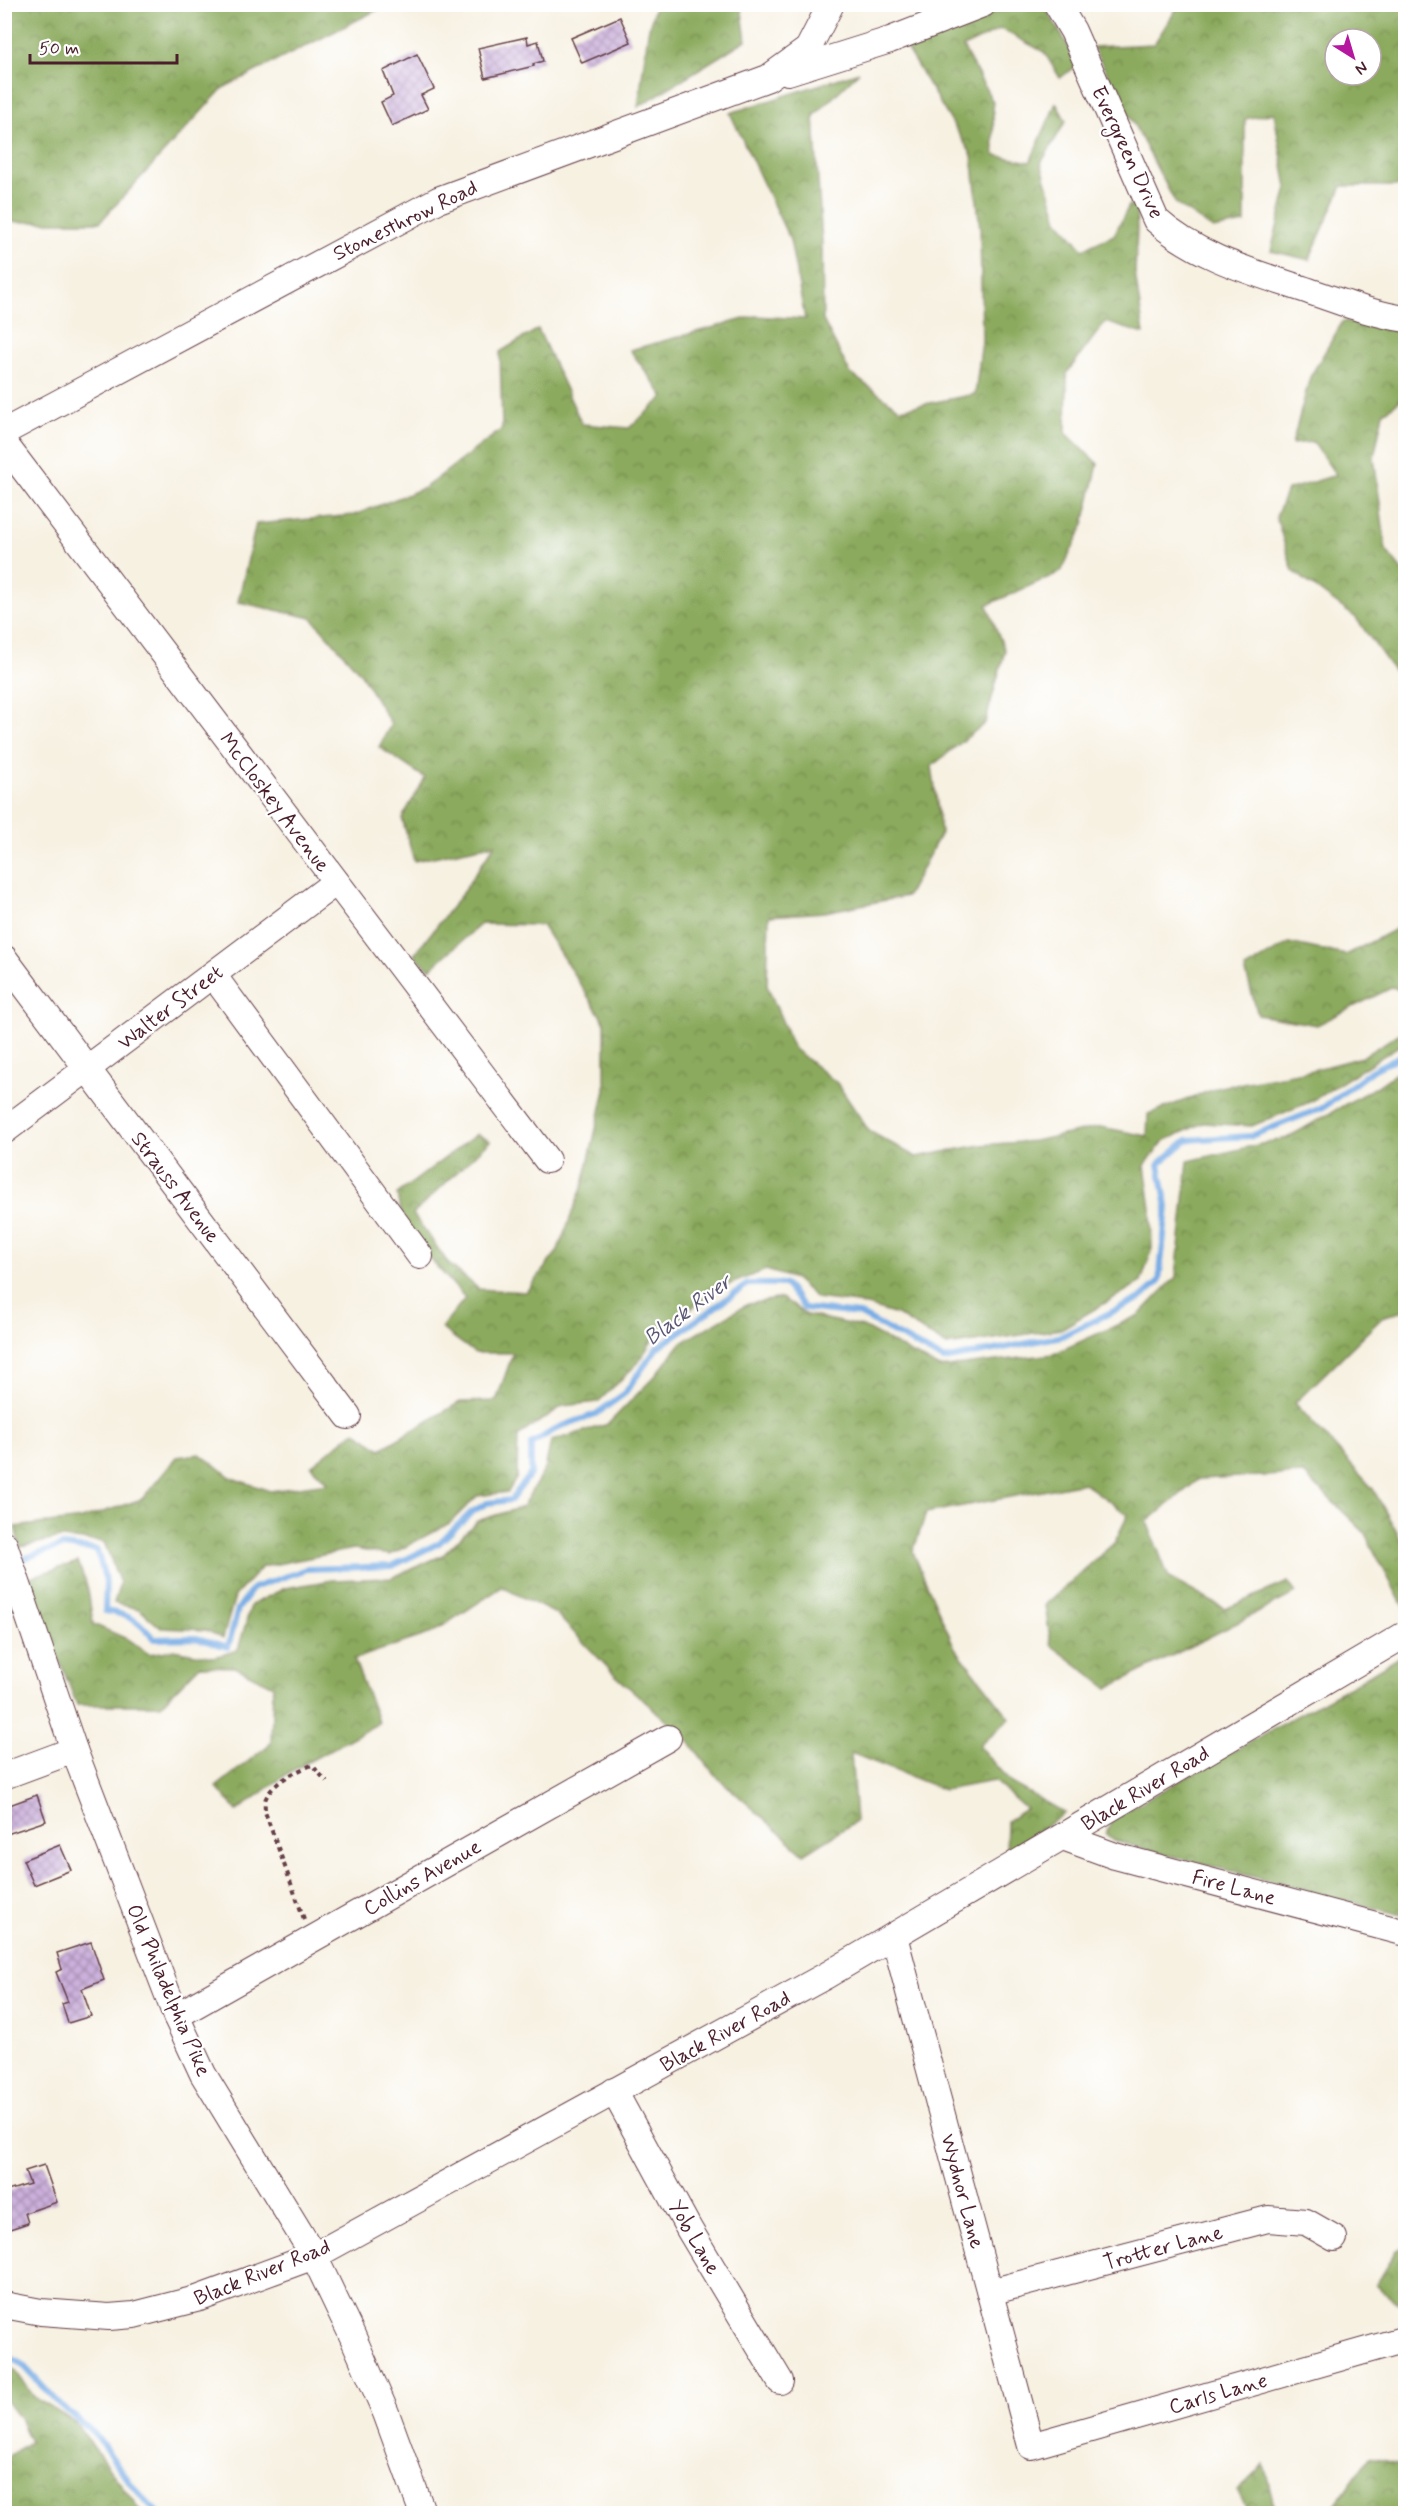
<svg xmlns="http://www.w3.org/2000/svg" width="1410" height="2518" viewBox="0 0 1410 2518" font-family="Mynerve,sans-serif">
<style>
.forest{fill:url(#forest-crowns);stroke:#6a6444;stroke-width:1.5;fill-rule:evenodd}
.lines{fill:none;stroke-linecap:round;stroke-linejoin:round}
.stream{stroke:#77ace5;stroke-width:6}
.building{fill:url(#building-cross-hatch)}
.minor-casing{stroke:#643e46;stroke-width:28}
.path{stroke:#643e46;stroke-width:4;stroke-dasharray:4.5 4.5;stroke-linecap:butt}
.minor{stroke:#fff;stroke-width:26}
.labels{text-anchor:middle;stroke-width:4.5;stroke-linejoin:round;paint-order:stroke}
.street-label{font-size:21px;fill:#4a1f2b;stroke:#fff}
.water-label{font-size:22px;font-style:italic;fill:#5c5775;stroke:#fff}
</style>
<defs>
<pattern id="forest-crowns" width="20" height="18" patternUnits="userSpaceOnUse" patternTransform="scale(1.5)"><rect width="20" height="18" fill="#8baa5d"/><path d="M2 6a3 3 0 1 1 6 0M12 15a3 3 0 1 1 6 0" fill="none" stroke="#748a4d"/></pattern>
<pattern id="building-cross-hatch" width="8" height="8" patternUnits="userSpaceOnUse" patternTransform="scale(1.5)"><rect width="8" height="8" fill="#cbb0db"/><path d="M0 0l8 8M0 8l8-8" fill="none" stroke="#a78fb2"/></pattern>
</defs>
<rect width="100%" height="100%" fill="#fff"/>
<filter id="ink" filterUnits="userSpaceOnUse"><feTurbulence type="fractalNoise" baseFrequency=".0167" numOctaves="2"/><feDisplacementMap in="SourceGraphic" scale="12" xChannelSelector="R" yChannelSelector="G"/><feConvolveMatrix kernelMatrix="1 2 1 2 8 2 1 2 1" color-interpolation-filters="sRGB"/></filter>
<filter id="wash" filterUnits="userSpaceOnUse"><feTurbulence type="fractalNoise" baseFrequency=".008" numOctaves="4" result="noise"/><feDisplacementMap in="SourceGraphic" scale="24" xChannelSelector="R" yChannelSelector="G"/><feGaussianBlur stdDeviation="1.35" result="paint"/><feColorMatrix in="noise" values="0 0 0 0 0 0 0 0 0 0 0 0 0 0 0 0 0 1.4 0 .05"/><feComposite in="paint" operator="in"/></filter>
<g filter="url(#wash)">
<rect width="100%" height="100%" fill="#f7f1e2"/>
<g class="forest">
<path d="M 5,4 L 387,4 L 387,5 L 223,88 L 100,222 L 5,222 Z"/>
<path d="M 655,5 L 741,5 L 746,40 L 638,107 L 648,32 Z"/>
<path d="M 1179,5 L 1405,5 L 1405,186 L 1342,186 L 1309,260 L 1271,251 L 1287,188 L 1274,113 L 1245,119 L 1245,223 L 1213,229 L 1176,204 L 1093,47 L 1154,44 ZM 1335,39 L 1371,39 L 1371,75 L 1335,75 Z"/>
<path d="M 1020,7 L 1046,9 L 1079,64 L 1060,78 L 1044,52 L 1001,29 L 963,47 L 993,102 L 994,155 L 1030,162 L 1056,103 L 1066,121 L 1041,163 L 1058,220 L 1083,249 L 1114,235 L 1136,192 L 1137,229 L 1135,273 L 1144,334 L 1105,322 L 1067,373 L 1066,433 L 1098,464 L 1084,524 L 1061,572 L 987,605 L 1005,651 L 985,723 L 932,766 L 941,833 L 907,896 L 825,912 L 769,916 L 767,985 L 794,1049 L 837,1083 L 869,1131 L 916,1157 L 981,1145 L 1034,1141 L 1101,1127 L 1147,1136 L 1148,1114 L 1220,1087 L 1309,1071 L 1362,1057 L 1405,1030 L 1405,1042 L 1312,1101 L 1252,1126 L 1203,1123 L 1164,1141 L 1145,1165 L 1151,1209 L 1152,1250 L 1141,1282 L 1061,1329 L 947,1346 L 897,1315 L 857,1303 L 816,1298 L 795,1279 L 766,1270 L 715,1290 L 653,1339 L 638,1363 L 598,1402 L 563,1406 L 518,1436 L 517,1477 L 508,1492 L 477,1496 L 450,1523 L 390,1555 L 354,1549 L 262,1567 L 235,1596 L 223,1638 L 206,1630 L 161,1628 L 139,1609 L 114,1603 L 120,1583 L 104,1542 L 61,1538 L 20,1547 L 15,1527 L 82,1519 L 142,1499 L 177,1457 L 200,1454 L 232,1478 L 270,1491 L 328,1483 L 311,1466 L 355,1431 L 381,1449 L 460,1402 L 496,1401 L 513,1353 L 475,1353 L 441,1328 L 465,1298 C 439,1267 401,1235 397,1194 L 477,1134 L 490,1141 L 413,1214 L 449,1264 L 479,1289 L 526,1292 L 557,1252 L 583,1185 L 605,1090 L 605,1023 L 542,925 L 481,924 L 430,969 L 414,955 L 461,895 L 495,844 L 414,861 L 402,818 L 425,778 L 379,747 L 391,724 L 361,674 L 312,618 L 238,602 L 256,524 L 354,515 L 424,488 L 502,429 L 500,352 L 538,329 L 582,424 L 629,428 L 664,397 L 630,350 L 755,316 L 805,319 L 790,240 L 730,113 L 859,72 L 814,116 L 822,242 L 823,320 L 850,373 L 900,409 L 975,394 L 982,341 L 980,229 L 972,155 L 906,48 L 976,17 Z"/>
<path d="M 1343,321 L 1405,330 L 1405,397 L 1383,413 L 1374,457 L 1386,550 L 1405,574 L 1405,781 L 1399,678 L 1356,618 L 1293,571 L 1276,517 L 1287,490 L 1336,475 L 1313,442 L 1292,444 L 1310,377 Z"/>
<path d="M 1405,924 L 1405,993 L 1393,987 L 1317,1025 L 1258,1015 L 1245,969 L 1289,943 L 1346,955 Z"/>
<path d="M 1405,1067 L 1405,1311 L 1384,1316 L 1295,1403 L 1373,1489 L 1405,1547 L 1405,1610 L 1364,1532 L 1304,1474 L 1199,1479 L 1147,1522 L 1169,1578 L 1225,1609 L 1288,1582 L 1296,1593 L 1108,1688 L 1051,1645 L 1045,1605 L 1114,1543 L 1128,1515 L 1084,1483 L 926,1513 L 913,1552 L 955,1648 L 1010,1718 L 979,1746 L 1011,1783 L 1065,1813 L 1006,1853 L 1007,1821 L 1026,1809 L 994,1781 L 944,1790 L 851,1753 L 856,1821 L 804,1854 L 716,1776 L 685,1737 L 615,1675 L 556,1614 L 502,1587 L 432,1633 L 354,1659 L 379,1723 L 290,1772 L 237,1811 L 216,1787 L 271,1743 L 273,1686 L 235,1667 L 199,1666 L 161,1705 L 77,1705 L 27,1578 L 78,1562 L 88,1589 L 93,1624 L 127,1639 L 149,1654 L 173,1650 L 214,1657 L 238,1650 L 251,1605 L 285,1588 L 332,1580 L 391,1578 L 443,1555 L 477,1521 L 522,1507 L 545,1469 L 551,1441 L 608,1424 L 655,1376 L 682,1342 L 748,1304 L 782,1298 L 807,1315 L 863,1327 L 939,1368 L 1053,1354 L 1139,1315 L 1176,1277 L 1188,1161 L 1287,1138 L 1379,1085 Z"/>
<path d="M 1405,1653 L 1405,1916 L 1114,1841 L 1106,1834 L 1111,1822 L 1127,1810 L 1354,1684 Z"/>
<path d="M 1405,2247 L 1406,2308 L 1405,2308 L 1376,2285 L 1397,2250 Z"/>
<path d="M 5,2363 L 15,2370 L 34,2397 L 76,2423 L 142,2513 L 5,2513 L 5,2458 L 30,2442 L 18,2417 L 5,2400 Z"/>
<path d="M 1370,2456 L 1405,2465 L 1405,2513 L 1330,2513 Z"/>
<path d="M 1264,2464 L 1276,2513 L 1249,2513 L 1237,2490 Z"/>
</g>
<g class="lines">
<g class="stream">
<path d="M 16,1561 L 62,1546 L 97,1550 L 106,1582 L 105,1611 C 129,1614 139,1621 154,1639 L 196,1638 L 228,1647 L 238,1609 L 253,1588 L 307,1569 L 392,1566 L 439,1543 L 472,1512 L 487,1503 L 511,1500 L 531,1473 L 531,1444 L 559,1427 L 596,1414 L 624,1394 L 657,1348 L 748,1284 L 785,1284 L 804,1308 L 859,1314 L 944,1360 L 1062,1336 L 1139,1299 L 1159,1282 L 1167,1207 L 1159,1164 L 1187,1140 L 1251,1136 L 1324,1107 L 1371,1071 L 1406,1053"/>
<path d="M 4,2354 L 22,2364 L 58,2403 L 94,2433 L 138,2493 L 159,2514"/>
</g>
</g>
<g id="blocks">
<g class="building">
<path d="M 620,17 L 631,42 L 582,63 L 571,38 Z"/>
<path d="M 527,37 L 528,44 L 538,41 L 543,61 L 533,64 L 534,66 L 485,78 L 478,48 Z"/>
<path d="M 417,54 L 434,89 L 421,95 L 428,109 L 392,126 L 381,102 L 393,96 L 383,71 Z"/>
<path d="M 37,1795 L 46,1821 L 4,1835 L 4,1807 Z"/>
<path d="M 60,1845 L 71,1870 L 34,1885 L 23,1860 Z"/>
<path d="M 91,1942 L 104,1980 L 82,1989 L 91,2016 L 68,2023 L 62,2004 L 68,2002 L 56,1972 L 62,1969 L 57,1953 Z"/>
<path d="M 44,2165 L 57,2202 L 25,2213 L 28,2223 L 4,2231 L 4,2192 L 30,2184 L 25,2171 Z"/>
</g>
</g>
</g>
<g filter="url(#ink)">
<use href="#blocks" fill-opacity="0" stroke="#643e46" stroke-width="1.5"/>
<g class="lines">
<defs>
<g id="minor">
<path d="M 1057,4 L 1073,31 L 1156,220 C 1198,258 1256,273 1309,291 C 1341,302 1372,314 1406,319"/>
<path d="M 788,72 L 890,40 L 983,4"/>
<path d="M 4,432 L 438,200 L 768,78 L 808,49 L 831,4"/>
<path d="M 4,443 L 547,1160"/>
<path d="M 4,958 L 348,1416"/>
<path d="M 213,975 L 420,1256"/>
<path d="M 4,1131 L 336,882"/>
<path d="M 4,1544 L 74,1750 L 176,2016 L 203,2074 L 314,2256 L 352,2335 L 386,2413 L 423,2514"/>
<path d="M 4,1776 L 74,1750"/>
<path d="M 1063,1837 L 1115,1856 L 1406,1933"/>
<path d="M 894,1936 L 1031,2446 L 1406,2339"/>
<path d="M 176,2016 L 668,1738"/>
<path d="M 614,2091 L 689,2229 L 780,2381"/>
<path d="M 990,2292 L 1268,2219 L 1306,2222 L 1334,2238"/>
<path d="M 4,2305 L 41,2312 L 109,2317 L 134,2315 L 200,2298 L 314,2256 L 827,1975 L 1406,1634"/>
</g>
</defs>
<use href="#minor" class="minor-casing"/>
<path class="path" d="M 304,1919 L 265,1812 C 265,1808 264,1801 266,1798 C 274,1781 297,1771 312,1765 L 327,1782"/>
<use href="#minor" class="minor"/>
</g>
</g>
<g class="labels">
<g class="street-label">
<text transform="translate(1128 152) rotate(65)" y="7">Evergreen Drive</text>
<text transform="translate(405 220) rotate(-26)" y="7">Stonesthrow Road</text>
<text transform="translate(275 802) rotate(53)" y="7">McCloskey Avenue</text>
<text transform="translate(170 1007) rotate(-37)" y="7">Walter Street</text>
<text transform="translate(176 1187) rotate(53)" y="7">Strauss Avenue</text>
<text transform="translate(1145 1788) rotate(-31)" y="7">Black River Road</text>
<text transform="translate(422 1877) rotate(-30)" y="7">Collins Avenue</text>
<text transform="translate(1234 1887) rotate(15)" y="7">Fire Lane</text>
<text transform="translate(169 1990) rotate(67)" y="7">Old Philadelphia Pike</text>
<text transform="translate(725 2031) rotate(-29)" y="7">Black River Road</text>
<text transform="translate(963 2191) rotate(75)" y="7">Wydnor Lane</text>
<text transform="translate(695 2237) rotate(60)" y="7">Yob Lane</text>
<text transform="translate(1163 2247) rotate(-15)" y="7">Trotter Lane</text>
<text transform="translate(262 2272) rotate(-22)" y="7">Black River Road</text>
<text transform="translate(1218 2393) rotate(-16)" y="7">Carls Lane</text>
</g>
<g class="water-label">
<text transform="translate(687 1309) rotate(-37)" y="8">Black River</text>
</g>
</g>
<rect width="1410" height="2518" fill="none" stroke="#fff" stroke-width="24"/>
<g transform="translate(1353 57) rotate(143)"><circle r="28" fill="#ffffff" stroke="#b7a5aa" stroke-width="1.5"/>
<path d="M0-4.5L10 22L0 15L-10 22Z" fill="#b5179e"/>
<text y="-9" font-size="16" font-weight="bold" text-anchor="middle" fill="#4a1f2b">N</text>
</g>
<path d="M30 54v9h147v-9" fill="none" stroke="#4a1f2b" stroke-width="3"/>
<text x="39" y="54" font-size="18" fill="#4a1f2b" stroke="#ffffff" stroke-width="4.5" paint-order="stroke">50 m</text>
</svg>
